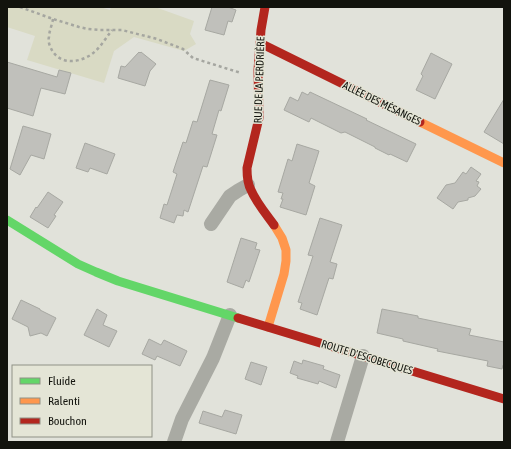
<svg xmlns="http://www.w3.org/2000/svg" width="511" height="449" viewBox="0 0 511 449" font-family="'Asap Condensed',sans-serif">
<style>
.green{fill:#d9dac4}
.building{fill:#c0c0bb;stroke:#a7a8a2}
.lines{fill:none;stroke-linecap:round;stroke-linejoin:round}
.path{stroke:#a5a6a0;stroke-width:2.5;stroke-dasharray:3 3;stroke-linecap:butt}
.street{stroke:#a9aaa3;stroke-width:14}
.fast{stroke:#63d668;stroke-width:9}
.slow{stroke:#ff974d;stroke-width:9}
.jam{stroke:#b3261e;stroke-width:9}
.labels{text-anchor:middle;stroke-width:3;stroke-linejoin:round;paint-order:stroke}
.street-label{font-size:11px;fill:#12130d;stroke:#e4e5d6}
</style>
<rect width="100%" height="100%" fill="#e1e2da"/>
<path class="green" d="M 7,7 L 100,7 L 110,10 L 111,7 L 155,7 L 194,21 L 190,34 L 196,44 L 184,51 L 134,37 L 114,51 L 104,83 L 27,60 L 35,36 L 7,27 Z"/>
<g class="building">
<path d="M 212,7 L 228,7 L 236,10 L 232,22 L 228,21 L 224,35 L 205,30 Z"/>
<path d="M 139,52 L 140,53 L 141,52 L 156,64 L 150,71 L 145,86 L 118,78 L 121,66 L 125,67 Z"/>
<path d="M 431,53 L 452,64 L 435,99 L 416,90 L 423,76 L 421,74 Z"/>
<path d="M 7,62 L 57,77 L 59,70 L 71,73 L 65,94 L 41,88 L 33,116 L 7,108 Z"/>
<path d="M 210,80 L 229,85 L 221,111 L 219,110 L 212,134 L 217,135 L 207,167 L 203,166 L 188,212 L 184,210 L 183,216 L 177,215 L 174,223 L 160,218 L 164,204 L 167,205 L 177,174 L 173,172 L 183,142 L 186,143 L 193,121 L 197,122 Z"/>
<path d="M 302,92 L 308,95 L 310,92 L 367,119 L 366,120 L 416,144 L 407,162 L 390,154 L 389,155 L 375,148 L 375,147 L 345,132 L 341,133 L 311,118 L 309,122 L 284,110 L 290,97 L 298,101 Z"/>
<path d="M 504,99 L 504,144 L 484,132 Z"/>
<path d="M 23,126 L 51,134 L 44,159 L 31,155 L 20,175 L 10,169 Z"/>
<path d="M 85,143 L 115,154 L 107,174 L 90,168 L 88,172 L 76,168 Z"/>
<path d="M 297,144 L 319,151 L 309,183 L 315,186 L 306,215 L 280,207 L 283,199 L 281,199 L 283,193 L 278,192 L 288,159 L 292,161 Z"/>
<path d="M 471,167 L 481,174 L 476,181 L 479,182 L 477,186 L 481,189 L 475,196 L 468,198 L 468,200 L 458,202 L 453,209 L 437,198 L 446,185 L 455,183 L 463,172 L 466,174 Z"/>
<path d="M 48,192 L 63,202 L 54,215 L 56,216 L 48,228 L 30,217 L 36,207 L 37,208 Z"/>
<path d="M 320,218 L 342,225 L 330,262 L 337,264 L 333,279 L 329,278 L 317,315 L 300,309 L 302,303 L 298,302 L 313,256 L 308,255 Z"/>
<path d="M 241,238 L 257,243 L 255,249 L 260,250 L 249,282 L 246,280 L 243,288 L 227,282 Z"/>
<path d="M 21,300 L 40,309 L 40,310 L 56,318 L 47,336 L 41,333 L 30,336 L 28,327 L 12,319 Z"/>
<path d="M 97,309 L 107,315 L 103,325 L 117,331 L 109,347 L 84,335 Z"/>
<path d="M 382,309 L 418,316 L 418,318 L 471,329 L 469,335 L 504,342 L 504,365 L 503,365 L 502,369 L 487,366 L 488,361 L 437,351 L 438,349 L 403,341 L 403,339 L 377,333 Z"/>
<path d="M 149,339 L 161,345 L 164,340 L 187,351 L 180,366 L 157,356 L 155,360 L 142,354 Z"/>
<path d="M 303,360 L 324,366 L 323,369 L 340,375 L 336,388 L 319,381 L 318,384 L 297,378 L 298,376 L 290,373 L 294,361 L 302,364 Z"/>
<path d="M 251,362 L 267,367 L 261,385 L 245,379 Z"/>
<path d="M 225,410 L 242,415 L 236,434 L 199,423 L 203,411 L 222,417 Z"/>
</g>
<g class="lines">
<g class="path">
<path d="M 20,7 L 53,19 L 79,27 L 88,29 L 100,30 L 122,30 L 157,39 L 183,49 L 193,58 L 241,73"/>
<path d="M 53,19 C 52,25 49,32 49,37 C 48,40 49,44 50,46 C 57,65 78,64 92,54 C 100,48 106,38 112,30"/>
</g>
<g class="street">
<path d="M 211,224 L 230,196 L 239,190 L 248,185"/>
<path d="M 174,442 L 182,419 L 213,358 L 230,315"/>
<path d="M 337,442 L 363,356"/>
</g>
<path class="fast" d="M 7,220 L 78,264 L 96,272 L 118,281 L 238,318"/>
<g class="slow">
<path d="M 420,122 L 504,163"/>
<path d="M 268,327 L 284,274 L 286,261 L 286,250 L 282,238 L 274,225"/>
</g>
<g class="jam">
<path d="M 265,7 L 261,30 L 258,70 L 259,118 L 247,168 C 247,175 247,183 251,190 C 256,202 266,214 274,225"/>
<path d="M 260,43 L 420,122"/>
<path d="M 238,318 L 504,399"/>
</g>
</g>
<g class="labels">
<g class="street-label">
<text transform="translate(259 80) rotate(-88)" y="4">RUE DE LA PERDRIÈRE</text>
<text transform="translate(382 103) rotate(26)" y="4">ALLÉE DES MÉSANGES</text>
<text transform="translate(367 357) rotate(17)" y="4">ROUTE D'ESCOBECQUES</text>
</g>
</g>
<rect width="511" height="449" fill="none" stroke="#12130d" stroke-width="16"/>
<rect x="12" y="365" width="140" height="72" fill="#e4e5d6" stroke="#909186"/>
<rect x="20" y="378" width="20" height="6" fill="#63d668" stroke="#909186"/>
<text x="48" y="385" font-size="12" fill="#12130d">Fluide</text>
<rect x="20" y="398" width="20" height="6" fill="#ff974d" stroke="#909186"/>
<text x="48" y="405" font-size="12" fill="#12130d">Ralenti</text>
<rect x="20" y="418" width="20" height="6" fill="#b3261e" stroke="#909186"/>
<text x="48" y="425" font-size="12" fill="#12130d">Bouchon</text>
</svg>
